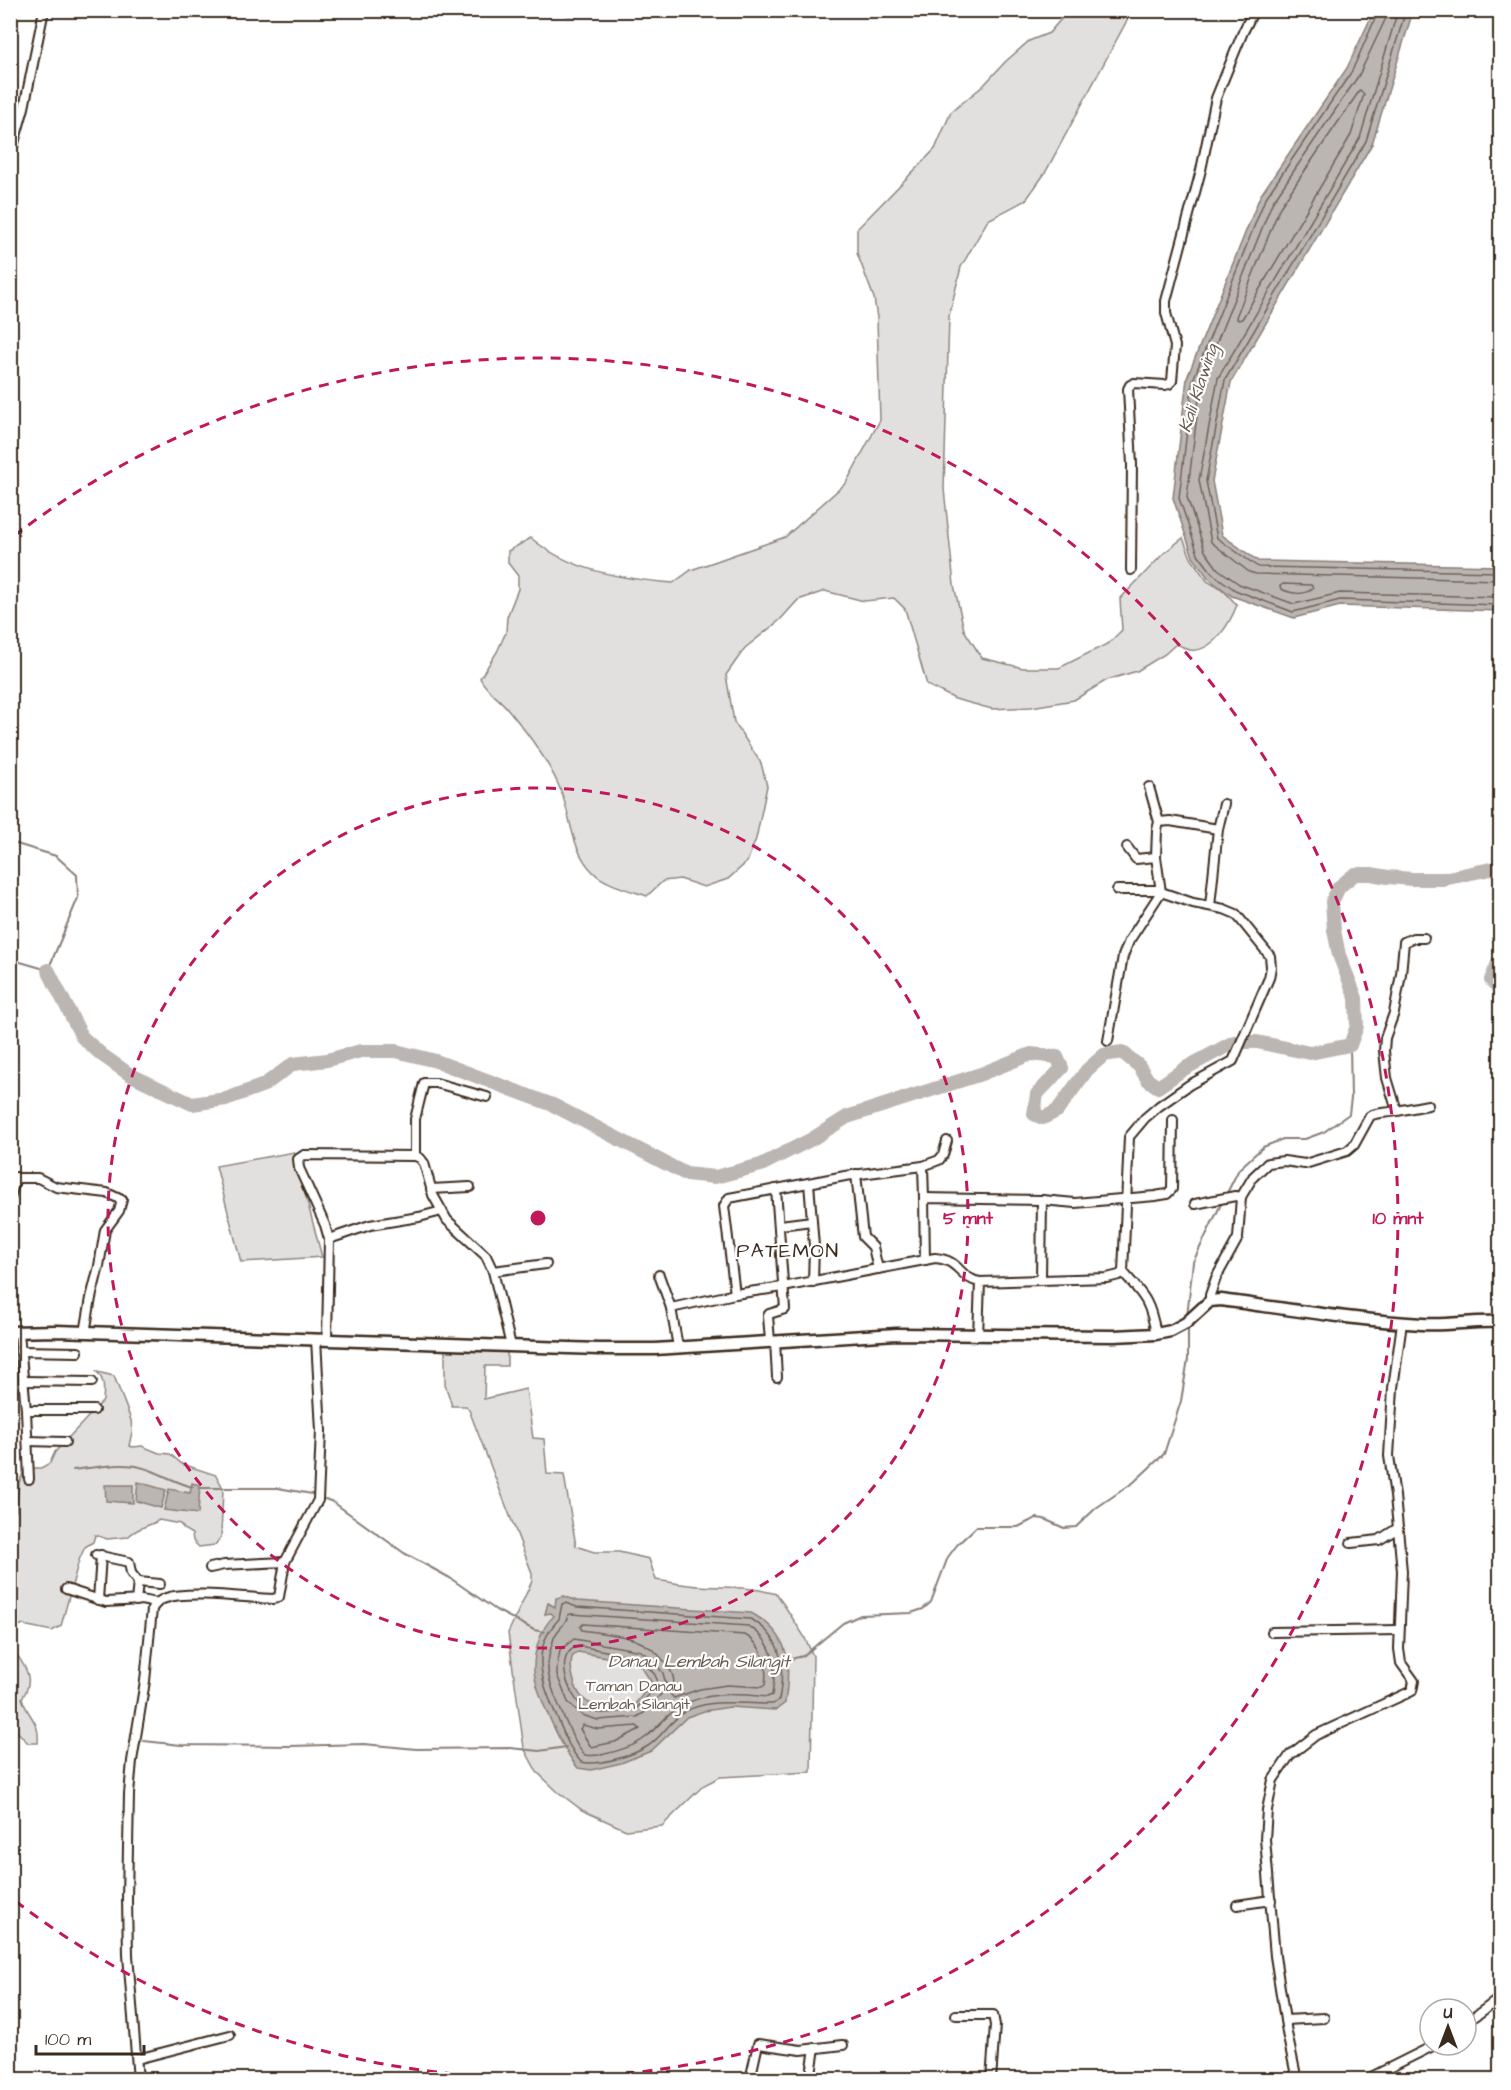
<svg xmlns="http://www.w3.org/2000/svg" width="1511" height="2090" viewBox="0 0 1511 2090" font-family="'Architects Daughter',sans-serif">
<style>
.green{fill:#e2e0de;stroke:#8e857e;stroke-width:1.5}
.water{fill:#bcb6b3;stroke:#887e77;stroke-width:1.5;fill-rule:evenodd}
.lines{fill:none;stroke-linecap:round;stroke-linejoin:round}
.shore{stroke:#6f625a;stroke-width:1.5}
.stream{stroke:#887e77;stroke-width:2}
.river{stroke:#bcb6b3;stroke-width:14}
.street-casing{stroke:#3b2a1e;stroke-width:12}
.secondary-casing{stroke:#3b2a1e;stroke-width:15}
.street{stroke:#fff;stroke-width:8}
.secondary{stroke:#fff;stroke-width:10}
.ring{fill:none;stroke:#c2185b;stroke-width:3;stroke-dasharray:10 8}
.labels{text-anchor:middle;stroke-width:4.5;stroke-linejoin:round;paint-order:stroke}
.park-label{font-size:16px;fill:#65584e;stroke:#fff}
.water-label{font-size:18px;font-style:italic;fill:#685b52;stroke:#fff}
.quarter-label{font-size:20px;letter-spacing:1.5px;fill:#3b2a1e;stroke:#fff}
.centre{fill:#c2185b;stroke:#fff;stroke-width:3}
.ring-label{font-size:18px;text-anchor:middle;font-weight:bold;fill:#c2185b;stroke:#fff;stroke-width:4.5;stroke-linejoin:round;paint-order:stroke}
</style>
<rect width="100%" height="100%" fill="#fff"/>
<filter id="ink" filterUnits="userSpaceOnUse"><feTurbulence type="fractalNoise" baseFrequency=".0167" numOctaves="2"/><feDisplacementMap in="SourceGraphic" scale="12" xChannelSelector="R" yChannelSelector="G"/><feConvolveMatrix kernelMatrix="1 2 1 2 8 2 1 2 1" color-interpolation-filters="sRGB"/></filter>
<g filter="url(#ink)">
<g class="green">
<path d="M 1068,11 L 1132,11 L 1045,173 L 1026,200 L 988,220 L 961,267 L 949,316 L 944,489 L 954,585 L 964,630 L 982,658 L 1023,668 L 1059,668 L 1109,643 L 1122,630 L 1120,599 L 1164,553 L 1183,538 L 1191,558 L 1207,581 L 1224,591 L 1237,605 C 1230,623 1213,653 1190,650 C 1186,649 1180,645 1176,644 L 1165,654 L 1137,671 L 1107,680 L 1074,700 L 1031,707 L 992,709 L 955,699 L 927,685 L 905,609 L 894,598 L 864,601 L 825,591 L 798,600 L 780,620 L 745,648 L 726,675 L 734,722 L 761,763 L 767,786 L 756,839 L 747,862 L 728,879 L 704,887 L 680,879 L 663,881 L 647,896 C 632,891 604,884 593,872 C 569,848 572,813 558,784 C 546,757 526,731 507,708 C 498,697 486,691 480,678 L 497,652 L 506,632 L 507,617 L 518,589 L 518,576 L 508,563 L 508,551 L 531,538 C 570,571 623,579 673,583 L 691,570 L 785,537 L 846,483 L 880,420 L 877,318 L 874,298 L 857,253 L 857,229 L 935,149 L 951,112 L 983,86 L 1005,62 L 1029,41 L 1049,33 Z"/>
<path d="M 294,1152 L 322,1257 L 241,1262 L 216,1166 Z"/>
<path d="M 445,1344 L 507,1346 L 507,1366 L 485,1366 L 484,1399 L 526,1389 L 533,1438 L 544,1439 L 547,1474 L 564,1475 L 576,1546 L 594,1552 L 619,1552 L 649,1559 L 656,1580 C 670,1582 684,1585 698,1586 C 728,1588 747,1586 777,1594 L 804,1636 L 813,1656 L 811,1772 L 720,1777 L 704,1785 L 662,1826 L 626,1830 L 582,1810 L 558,1792 L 537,1772 L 524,1748 L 508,1633 L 532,1581 L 532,1573 L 469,1410 L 466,1406 L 452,1406 L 445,1384 Z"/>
<path d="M 97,1372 L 114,1376 L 131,1420 L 132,1432 L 129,1446 L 133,1447 L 142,1446 L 159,1453 L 170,1454 L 182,1464 L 216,1475 L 223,1488 L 221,1537 L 215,1545 L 199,1547 L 193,1541 L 192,1534 L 185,1530 L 180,1524 L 159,1520 C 148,1527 137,1527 128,1537 L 107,1539 L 95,1535 L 93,1542 L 85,1547 L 79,1560 L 61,1626 L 52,1631 L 23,1625 L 11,1626 L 10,1512 L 16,1511 L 19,1483 L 25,1468 L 41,1468 L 50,1463 L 55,1452 L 103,1401 C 104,1390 105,1380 97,1372 Z"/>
<path d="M 11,1646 C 23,1664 37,1678 22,1698 C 28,1718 40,1720 38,1743 L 28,1743 L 11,1725 Z"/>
</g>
<g class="water">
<path d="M 1374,11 L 1413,11 L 1372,144 L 1231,382 L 1212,481 L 1222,535 L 1258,561 L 1500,566 L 1500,611 L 1340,606 L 1294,618 L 1232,596 L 1209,579 L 1193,557 L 1173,498 L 1187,378 L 1260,196 L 1347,68 Z"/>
<path d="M 138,1482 L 166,1490 L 161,1508 L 136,1501 Z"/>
<path d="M 192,1483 L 200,1485 L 198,1514 L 164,1510 L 169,1489 L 190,1493 Z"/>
<path d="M 105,1485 L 133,1485 L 133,1503 L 106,1501 Z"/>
<path d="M 564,1596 L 577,1601 L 751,1613 C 791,1634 791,1663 785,1703 L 776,1710 L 730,1707 L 704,1711 L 687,1717 L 651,1751 L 621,1763 L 591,1770 L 578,1768 C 563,1750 536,1694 534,1671 C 533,1653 541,1627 554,1616 L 551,1613 L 545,1614 L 548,1603 L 555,1607 L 556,1598 ZM 578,1652 L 634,1662 L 642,1668 L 652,1683 L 635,1704 C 610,1708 585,1713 575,1685 C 572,1674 570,1668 572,1657 Z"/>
</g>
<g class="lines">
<g class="shore">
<path d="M 1379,10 L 1352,71 L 1265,199 L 1193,380 L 1179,498 L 1198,554 L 1213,574 L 1235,590 L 1293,612 L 1340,600 L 1500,605"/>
<path d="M 1387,10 L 1386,18 L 1359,75 L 1272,203 L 1201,382 L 1187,497 L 1205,551 L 1218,569 L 1239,584 L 1294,604 L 1340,593 L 1500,597"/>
<path d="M 1398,10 L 1360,138 L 1218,378 L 1199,480 L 1211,542 L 1249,572 L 1256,574 L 1500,580"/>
<path d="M 1406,10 L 1366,141 L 1225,380 L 1206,481 L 1217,538 L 1258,567 L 1500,572"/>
<path d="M 1360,90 L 1364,94 L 1351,135 L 1242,319 L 1238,320 L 1236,317 L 1280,207 Z"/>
<path d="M 1283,584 L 1311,585 L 1313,588 C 1303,596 1293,594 1281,589 L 1280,586 Z"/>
<path d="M 565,1603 L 577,1607 L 750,1619 C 783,1636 785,1666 779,1700 L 773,1704 C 743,1705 714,1697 686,1711 C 671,1719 662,1737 648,1746 C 632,1756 599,1766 581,1762 C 569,1749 564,1733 557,1717 C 542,1683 529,1650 559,1619 L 562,1604 Z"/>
<path d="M 571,1614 L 748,1626 C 775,1641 777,1667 772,1695 L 767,1697 C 739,1694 707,1691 681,1706 C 668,1713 658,1727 646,1737 C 635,1747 600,1758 585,1755 C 574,1744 549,1687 548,1670 C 547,1661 551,1647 554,1638 C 557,1629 566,1625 568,1615 Z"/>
<path d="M 583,1624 L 745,1635 C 763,1644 768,1666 765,1685 L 762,1687 L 727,1685 L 700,1689 L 674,1698 L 671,1695 C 677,1681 673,1672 664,1661 C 641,1633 615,1636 582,1630 L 580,1627 Z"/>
<path d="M 574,1639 L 641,1651 L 651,1658 L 663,1673 L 666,1684 L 662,1693 L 644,1713 L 637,1717 L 598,1720 L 582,1715 L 568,1702 L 557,1675 L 557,1668 L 560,1650 Z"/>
<path d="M 579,1646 L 637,1657 L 646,1664 L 655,1675 L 658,1682 L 657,1686 L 636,1709 C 620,1712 600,1717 585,1708 C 568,1698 552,1652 579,1646 Z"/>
<path d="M 583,1725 L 598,1729 L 637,1726 L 640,1729 L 615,1742 L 591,1747 L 580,1729 Z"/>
</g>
<g class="stream">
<path d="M 10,842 L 56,856 L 77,875 L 78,898 L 48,970 L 10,959"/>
<path d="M 1226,1195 L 1239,1169 L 1263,1147 L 1283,1139 L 1305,1139 L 1324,1132 L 1349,1114 L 1351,1098 L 1350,1045"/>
<path d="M 1187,1316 L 1193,1262 L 1223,1200"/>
<path d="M 73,1470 C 92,1468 121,1462 140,1467 C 158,1471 175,1483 193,1487"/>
<path d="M 199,1488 L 278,1488 L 312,1494"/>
<path d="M 325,1499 L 333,1502 L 404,1553 L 450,1578 L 496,1610 L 534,1630 L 544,1632"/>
<path d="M 787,1660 L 803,1656 L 843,1623 L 861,1615 L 911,1613 L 923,1609 L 931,1602 L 948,1557 L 957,1545 L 976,1527 L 1018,1527 L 1036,1518 L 1044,1519 L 1064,1528 L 1076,1527 L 1096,1508 L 1134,1482 L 1164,1454 L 1181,1401 L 1188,1359 L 1188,1327"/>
<path d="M 144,1741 L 181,1745 L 290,1746 L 364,1744 L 416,1749 L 510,1748 L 539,1751 L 566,1747"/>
</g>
<g class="river">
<path d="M 1500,961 L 1498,963 L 1491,980 L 1500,990"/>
<path d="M 48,970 L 82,1037 L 102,1055 L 129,1074 L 192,1104 L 226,1099 L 264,1085 L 293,1064 L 327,1060 L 361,1051 L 396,1051 L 436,1061 L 553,1105 L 686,1174 L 715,1177 L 761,1165 L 812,1139 L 847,1117 L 981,1074 L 1031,1054 L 1057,1057 L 1062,1068 L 1037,1094 L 1034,1114 L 1043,1118 L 1057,1111 L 1087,1070 L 1104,1055 L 1122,1052 L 1139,1066 L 1148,1080 L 1158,1087 L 1184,1069 L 1234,1042 L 1257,1042 L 1310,1053 L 1350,1045 L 1357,1026 L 1356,998 L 1339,955 L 1334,930 L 1332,902 L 1339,887 L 1355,874 L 1371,874 L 1388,877 L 1412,879 L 1443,879 L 1500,867"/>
</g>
<defs>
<g id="street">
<path d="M 568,10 L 588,10"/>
<path d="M 10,157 L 24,108 L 44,10"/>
<path d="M 1131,570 L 1132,465 L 1128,389 L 1130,385 L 1134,383 L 1165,385 L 1169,384 L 1172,381 L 1175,346 L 1166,313 L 1166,301 L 1201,170 L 1216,98 L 1243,32 L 1254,10"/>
<path d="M 1159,822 L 1170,821 L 1218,829 L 1224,804"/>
<path d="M 1127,847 L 1136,859 L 1156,857"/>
<path d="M 1117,890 L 1160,890"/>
<path d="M 1210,906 L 1218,829"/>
<path d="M 1108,1041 L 1123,956 L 1129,941 L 1161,892"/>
<path d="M 1397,1111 L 1428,1105"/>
<path d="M 415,1156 L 415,1119 L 424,1083 L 436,1083 L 487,1097"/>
<path d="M 923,1166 L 924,1198"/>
<path d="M 856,1174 L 863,1237 L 873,1247 L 878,1269"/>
<path d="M 10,1178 L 38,1178 L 56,1187 L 107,1193 L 122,1200 L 119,1211 L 105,1230 L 99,1266 L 91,1298 L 85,1333"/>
<path d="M 809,1183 L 814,1246 L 813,1282"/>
<path d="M 431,1189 L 470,1187"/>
<path d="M 10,1198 L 16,1177"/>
<path d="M 1195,1204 L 1235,1196 L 1241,1197"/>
<path d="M 780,1225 L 812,1221"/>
<path d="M 329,1239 L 370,1225 L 419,1217 L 442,1211"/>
<path d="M 925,1260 L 924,1198 L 1042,1200 L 1075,1203 L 1155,1196 L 1167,1194 L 1172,1189 L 1173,1120"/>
<path d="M 493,1271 L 546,1264"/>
<path d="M 1123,1272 C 1145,1297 1150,1301 1156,1334"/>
<path d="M 659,1275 L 671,1308"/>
<path d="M 1041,1279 L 1042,1200"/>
<path d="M 735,1294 L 724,1206 L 729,1198 L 845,1176 L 923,1166 L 939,1160 L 943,1155 L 947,1141"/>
<path d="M 1210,1301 L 1210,1295 L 1216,1278 L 1238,1238 L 1241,1197 L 1253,1177 L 1268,1163 L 1284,1161 L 1305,1164 L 1347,1151 L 1354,1145 L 1370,1116 C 1376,1112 1389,1113 1397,1111 L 1387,1078 L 1384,1051 L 1385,1038 L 1394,1013 L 1401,974 L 1404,942 L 1413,938 L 1424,938"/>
<path d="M 19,1332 L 26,1410 L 29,1479"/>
<path d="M 978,1336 L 980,1282 L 1107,1278 L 1119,1275 L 1123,1272 L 1129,1137 L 1145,1118 L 1159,1106 L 1189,1085 L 1233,1061 L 1269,978 L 1271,967 L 1270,956 L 1236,914 L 1224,909 L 1193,903 L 1161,892 L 1156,857 L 1157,830 L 1159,822 L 1149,787"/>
<path d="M 327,1339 L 329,1239 L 325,1225 L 299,1168 L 298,1159 L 304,1155 L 415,1156 L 420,1158 L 424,1163 L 433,1195 L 447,1220 L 486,1256 L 493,1271 L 511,1346"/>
<path d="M 770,1341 L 768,1316 L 769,1314 L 785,1309 L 776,1189"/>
<path d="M 775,1341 L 777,1377"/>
<path d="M 678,1347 L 671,1308 L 735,1294 L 783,1287 L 935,1258 C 961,1260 958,1278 980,1282"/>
<path d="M 20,1351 L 78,1352"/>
<path d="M 23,1381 L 92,1382"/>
<path d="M 26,1410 L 94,1410"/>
<path d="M 28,1441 L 65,1442"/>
<path d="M 1351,1543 L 1379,1540 L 1398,1528"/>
<path d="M 96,1555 L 129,1562 L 131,1573 L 138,1582 L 160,1584"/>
<path d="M 210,1568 L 224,1565 L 285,1562"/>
<path d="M 66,1589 L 106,1602 L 141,1600 L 156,1603"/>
<path d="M 98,1600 L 101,1555"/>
<path d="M 136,1601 L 138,1582"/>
<path d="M 1272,1632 L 1399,1630"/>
<path d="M 1237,1905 L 1271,1900"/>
<path d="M 956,2015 L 993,2015 L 995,2025 L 991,2080"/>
<path d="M 1285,2020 L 1324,2018"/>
<path d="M 1466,2023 L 1500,1998"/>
<path d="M 137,2059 L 230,2035"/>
<path d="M 138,2080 L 128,1955 L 127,1899 L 129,1794 L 132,1761 L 145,1681 L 152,1609 C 155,1604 159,1600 166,1598 C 189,1590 247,1598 273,1599 L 279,1597 L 285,1562 L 318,1500 L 321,1431 L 316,1339"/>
<path d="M 750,2080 L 758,2044 L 801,2050 L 843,2045"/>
<path d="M 810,2080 L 815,2048"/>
<path d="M 1297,2080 L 1287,2033 L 1275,1956 L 1265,1839 L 1267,1810 L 1273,1780 L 1290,1755 L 1316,1735 L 1412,1691 L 1414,1681 L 1401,1663 L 1399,1649 L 1402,1571 L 1395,1496 L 1389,1456 L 1393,1388 L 1402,1323"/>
<path d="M 1365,2080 L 1435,2045"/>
</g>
<path id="secondary" d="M 10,1332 L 56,1331 L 599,1349 L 655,1349 L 897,1334 L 1114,1336 L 1156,1334 L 1171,1331 L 1186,1323 L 1210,1301 L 1221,1300 C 1288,1309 1355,1320 1422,1324 C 1449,1326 1474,1320 1500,1322"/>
</defs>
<use href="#street" class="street-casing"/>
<use href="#secondary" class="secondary-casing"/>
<use href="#street" class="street"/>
<use href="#secondary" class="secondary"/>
</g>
</g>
<g class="ring">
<circle cx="538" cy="1218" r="430"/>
<path d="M14 536A860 860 0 1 1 14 1900"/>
</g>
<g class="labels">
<g class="park-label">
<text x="634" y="1691">Taman Danau<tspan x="634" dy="18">Lembah Silangit</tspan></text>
</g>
<g class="water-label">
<text transform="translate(1198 388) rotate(-72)" y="6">Kali Klawing</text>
<text x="699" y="1667">Danau Lembah Silangit</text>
</g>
<g class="quarter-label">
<text x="788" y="1257">PATEMON</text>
</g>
</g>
<circle cx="538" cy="1218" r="9" class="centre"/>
<g class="ring-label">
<text x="968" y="1224">5 mnt</text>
<text x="1398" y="1224">10 mnt</text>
</g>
<rect width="1511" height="2090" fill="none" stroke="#fff" stroke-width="36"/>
<rect x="18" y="18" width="1475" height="2054" fill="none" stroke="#3b2a1e" stroke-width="2" filter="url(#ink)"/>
<g transform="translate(1448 2027)"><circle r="28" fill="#ffffff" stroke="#b1aaa5" stroke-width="1.5"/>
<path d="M0-4.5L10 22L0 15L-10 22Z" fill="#3b2a1e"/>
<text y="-9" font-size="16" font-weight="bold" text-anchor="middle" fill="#3b2a1e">U</text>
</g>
<path d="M36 2045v9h108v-9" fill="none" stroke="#3b2a1e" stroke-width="3"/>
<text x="45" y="2045" font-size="18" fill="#3b2a1e" stroke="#ffffff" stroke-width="4.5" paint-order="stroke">100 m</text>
</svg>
